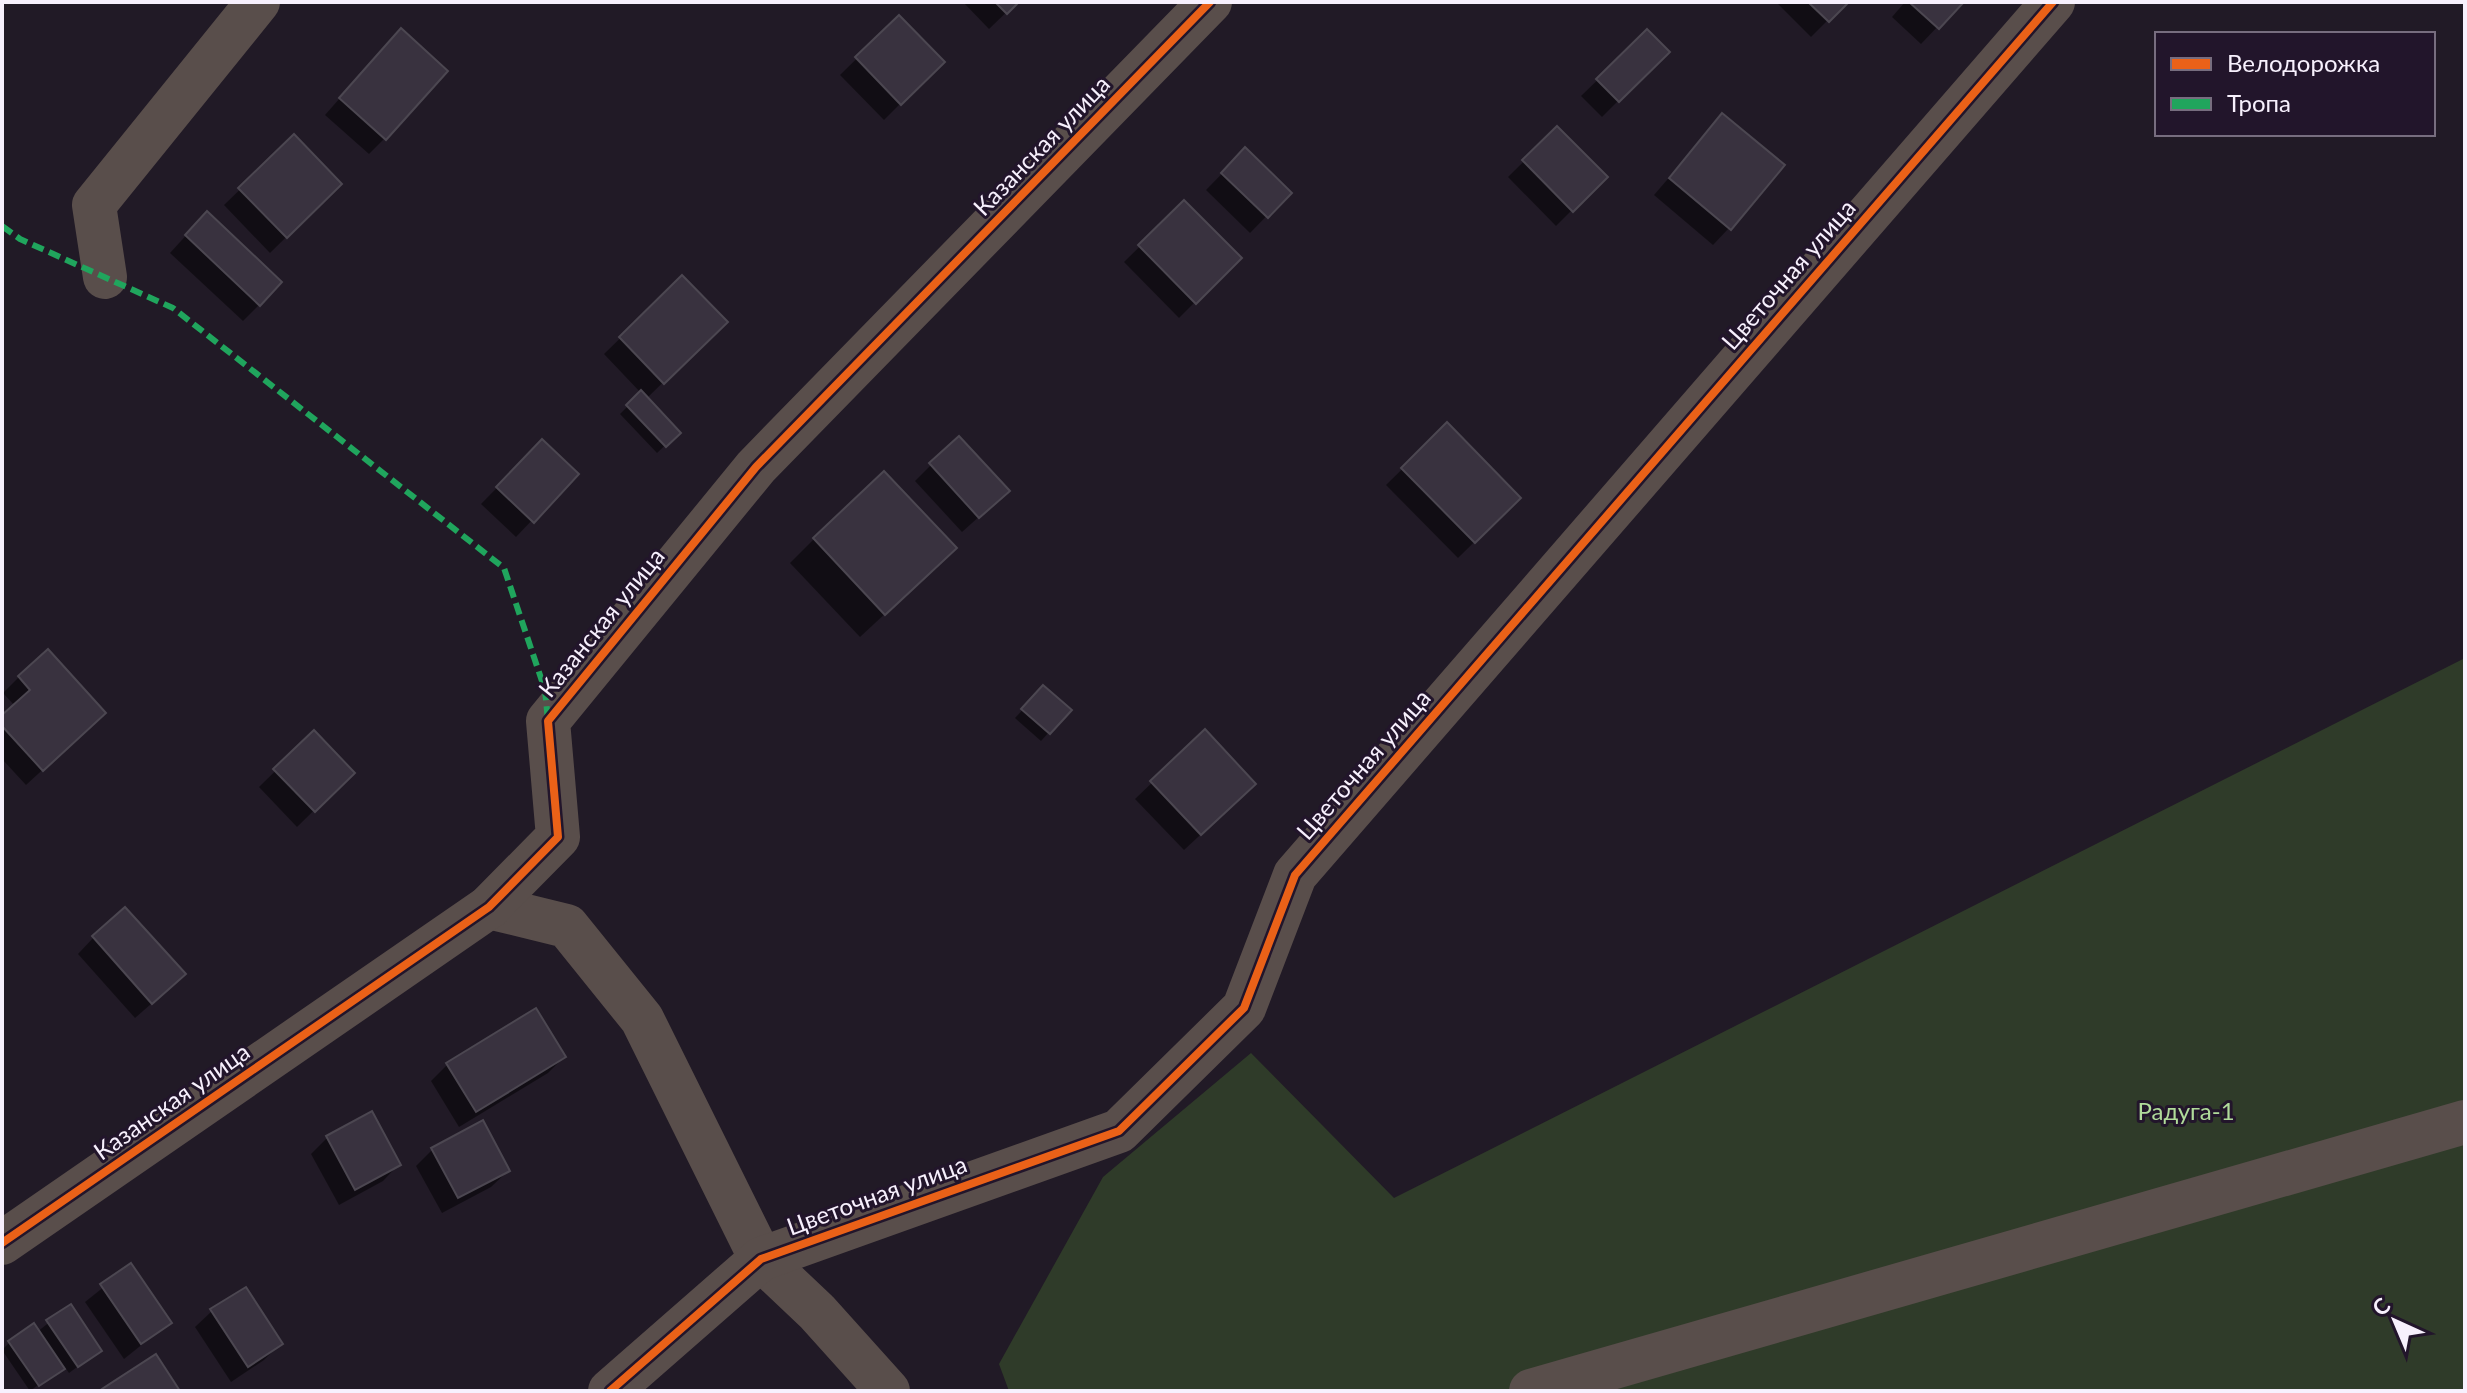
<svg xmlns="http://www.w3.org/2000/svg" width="2467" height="1393" viewBox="0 0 2467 1393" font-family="Lato,sans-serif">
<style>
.green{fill:#2f3b29}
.shadow{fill:#0007}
.building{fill:#39323f;stroke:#4c4751;stroke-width:2}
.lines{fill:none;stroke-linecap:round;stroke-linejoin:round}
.minor{stroke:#594e4b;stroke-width:44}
.quiet{stroke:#20a55d;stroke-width:6;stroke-dasharray:12 6;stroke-linecap:butt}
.cycleway-casing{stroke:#22152b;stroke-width:13}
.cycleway{stroke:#ea6118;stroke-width:8}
.labels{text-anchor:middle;stroke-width:6;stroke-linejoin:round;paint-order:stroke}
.street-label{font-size:24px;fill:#f7f0fd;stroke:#22152b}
.park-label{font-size:24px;fill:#b0db9a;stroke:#22152b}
</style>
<rect width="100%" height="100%" fill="#211a26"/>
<path class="green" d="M 2465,658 L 2465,1391 L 1009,1391 L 999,1364 L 1103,1177 L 1251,1053 L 1394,1198 Z"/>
<g class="shadow">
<path d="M 963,2 L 1017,2 L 989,29 Z"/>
<path d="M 1776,2 L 1846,2 L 1811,37 Z"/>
<path d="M 1905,2 L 1961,2 L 1921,44 L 1892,17 Z"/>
<path d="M 899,17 L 942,62 L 884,120 L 840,75 Z"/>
<path d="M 1647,32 L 1667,52 L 1602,117 L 1581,96 Z"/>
<path d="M 385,47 L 385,138 L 369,154 L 325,115 Z"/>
<path d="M 1722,116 L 1729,228 L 1713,245 L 1654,195 Z"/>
<path d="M 1557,129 L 1605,177 L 1556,226 L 1508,177 Z"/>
<path d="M 294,137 L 340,184 L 270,253 L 224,205 Z"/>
<path d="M 1245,150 L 1289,193 L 1250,233 L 1206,190 Z"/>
<path d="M 1184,203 L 1239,258 L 1179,318 L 1124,262 Z"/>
<path d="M 191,230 L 259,305 L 243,321 L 170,253 Z"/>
<path d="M 682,278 L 725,322 L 646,399 L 678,433 L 657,453 L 620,414 L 641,393 L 604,354 Z"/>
<path d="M 1447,425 L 1519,498 L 1458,558 L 1386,485 Z"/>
<path d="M 542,442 L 576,474 L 516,537 L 481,504 Z"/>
<path d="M 931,465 L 991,506 L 962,532 L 915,481 Z"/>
<path d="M 814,539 L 930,572 L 860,637 L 790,563 Z"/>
<path d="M 19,677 L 87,729 L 26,785 L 2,759 L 2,718 L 15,706 L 3,693 Z"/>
<path d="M 1036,695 L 1069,710 L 1041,741 L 1015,718 Z"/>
<path d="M 1205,732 L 1238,800 L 1184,850 L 1135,799 Z"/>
<path d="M 314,733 L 352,773 L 297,827 L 259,787 Z"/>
<path d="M 94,937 L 167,990 L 135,1018 L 78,954 Z"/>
<path d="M 535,1011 L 564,1057 L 548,1073 L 459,1127 L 431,1081 L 447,1065 Z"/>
<path d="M 327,1138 L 399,1164 L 383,1181 L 339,1205 L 311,1154 Z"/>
<path d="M 433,1149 L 508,1171 L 491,1187 L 442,1213 L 416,1166 Z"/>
<path d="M 130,1266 L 169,1323 L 124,1359 L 85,1302 Z"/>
<path d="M 70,1306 L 100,1350 L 69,1373 L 64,1366 L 30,1391 L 2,1350 L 10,1342 L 37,1332 Z"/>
<path d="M 212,1311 L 280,1344 L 264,1360 L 231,1382 L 195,1327 Z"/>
</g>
<g class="building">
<path d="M 995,2 L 1019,2 L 1007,14 Z"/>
<path d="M 1808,2 L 1849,2 L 1829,22 Z"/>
<path d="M 1909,2 L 1964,2 L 1939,29 Z"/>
<path d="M 899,15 L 945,62 L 901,105 L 855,57 Z"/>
<path d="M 401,28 L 448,71 L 386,140 L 339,98 Z"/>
<path d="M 1647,29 L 1670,52 L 1619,102 L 1596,79 Z"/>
<path d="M 1722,113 L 1785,165 L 1731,230 L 1669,178 Z"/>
<path d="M 1557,126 L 1608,177 L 1573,212 L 1522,160 Z"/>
<path d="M 294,134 L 342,184 L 287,238 L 238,188 Z"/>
<path d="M 1245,147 L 1292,193 L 1268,218 L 1221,173 Z"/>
<path d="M 1184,200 L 1242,258 L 1196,304 L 1138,245 Z"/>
<path d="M 207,211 L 282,282 L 260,306 L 185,235 Z"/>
<path d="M 682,275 L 728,322 L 664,384 L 619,337 Z"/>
<path d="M 641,390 L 681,433 L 666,447 L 626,405 Z"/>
<path d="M 1447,422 L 1521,498 L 1475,543 L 1401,468 Z"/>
<path d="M 959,436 L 1010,491 L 979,518 L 929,463 Z"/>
<path d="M 542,439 L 579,474 L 534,523 L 496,487 Z"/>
<path d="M 884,471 L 957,548 L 885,615 L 813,538 Z"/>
<path d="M 48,649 L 106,713 L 43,771 L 2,726 L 2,715 L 30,690 L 18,676 Z"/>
<path d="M 1043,685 L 1072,710 L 1050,734 L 1021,709 Z"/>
<path d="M 1205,729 L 1256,784 L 1201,835 L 1150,781 Z"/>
<path d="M 314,730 L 355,773 L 315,812 L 273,769 Z"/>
<path d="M 125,907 L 186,974 L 152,1004 L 92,936 Z"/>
<path d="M 536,1008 L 566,1057 L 476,1112 L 446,1063 Z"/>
<path d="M 372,1111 L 401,1165 L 355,1190 L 326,1136 Z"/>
<path d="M 483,1120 L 510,1171 L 458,1198 L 431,1148 Z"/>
<path d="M 131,1263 L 172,1323 L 141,1344 L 100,1284 Z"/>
<path d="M 246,1287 L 283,1344 L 248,1367 L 210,1309 Z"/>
<path d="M 71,1304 L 102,1351 L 78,1367 L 46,1320 Z"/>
<path d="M 34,1323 L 65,1369 L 39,1386 L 8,1341 Z"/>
<path d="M 156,1354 L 180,1391 L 104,1391 L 102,1389 Z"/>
</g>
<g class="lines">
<g class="minor">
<path d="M 105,277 L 94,205 L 258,2"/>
<path d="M 489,907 L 567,926 L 642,1019 L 761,1259 L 817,1312 L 888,1391"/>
<path d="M 2,1243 L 489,907 L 558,837 L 548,721 L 756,467 L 1210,2"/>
<path d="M 610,1391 L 761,1259 L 1119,1131 L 1244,1008 L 1295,875 L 2053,2"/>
<path d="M 1531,1391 L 2465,1122"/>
</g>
<path class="quiet" d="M 2,226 L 20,239 L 173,308 L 504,568 L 545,690 L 548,721"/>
<defs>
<g id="cycleway">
<path d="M 2,1243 L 489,907 L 558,837 L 548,721 L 756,467 L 1210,2"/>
<path d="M 610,1391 L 761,1259 L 1119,1131 L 1244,1008 L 1295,875 L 2053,2"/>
</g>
</defs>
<use href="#cycleway" class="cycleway-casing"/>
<use href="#cycleway" class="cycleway"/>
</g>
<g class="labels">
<g class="street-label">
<text transform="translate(1042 146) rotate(-46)" y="8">Казанская улица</text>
<text transform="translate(1789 275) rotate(-49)" y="8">Цветочная улица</text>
<text transform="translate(602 623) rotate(-51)" y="8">Казанская улица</text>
<text transform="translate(1364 765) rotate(-49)" y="8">Цветочная улица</text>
<text transform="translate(172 1102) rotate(-35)" y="8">Казанская улица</text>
<text transform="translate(877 1196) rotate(-20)" y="8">Цветочная улица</text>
</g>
<g class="park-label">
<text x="2186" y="1120">Радуга-1</text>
</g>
</g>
<rect width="2467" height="1393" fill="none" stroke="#f7f0fd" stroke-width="8"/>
<rect x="2155" y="32" width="280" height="104" fill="#22152b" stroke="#776d7f" stroke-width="2"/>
<rect x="2171" y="58" width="40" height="12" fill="#ea6118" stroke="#776d7f" stroke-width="2"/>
<text x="2227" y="72" font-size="24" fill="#f7f0fd">Велодорожка</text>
<rect x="2171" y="98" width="40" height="12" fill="#20a55d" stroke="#776d7f" stroke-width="2"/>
<text x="2227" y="112" font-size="24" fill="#f7f0fd">Тропа</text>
<g transform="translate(2395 1321) rotate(316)" stroke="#22152b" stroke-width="6" paint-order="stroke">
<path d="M0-6L14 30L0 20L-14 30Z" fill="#f7f0fd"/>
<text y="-12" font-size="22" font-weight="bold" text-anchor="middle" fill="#f7f0fd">С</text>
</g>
</svg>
